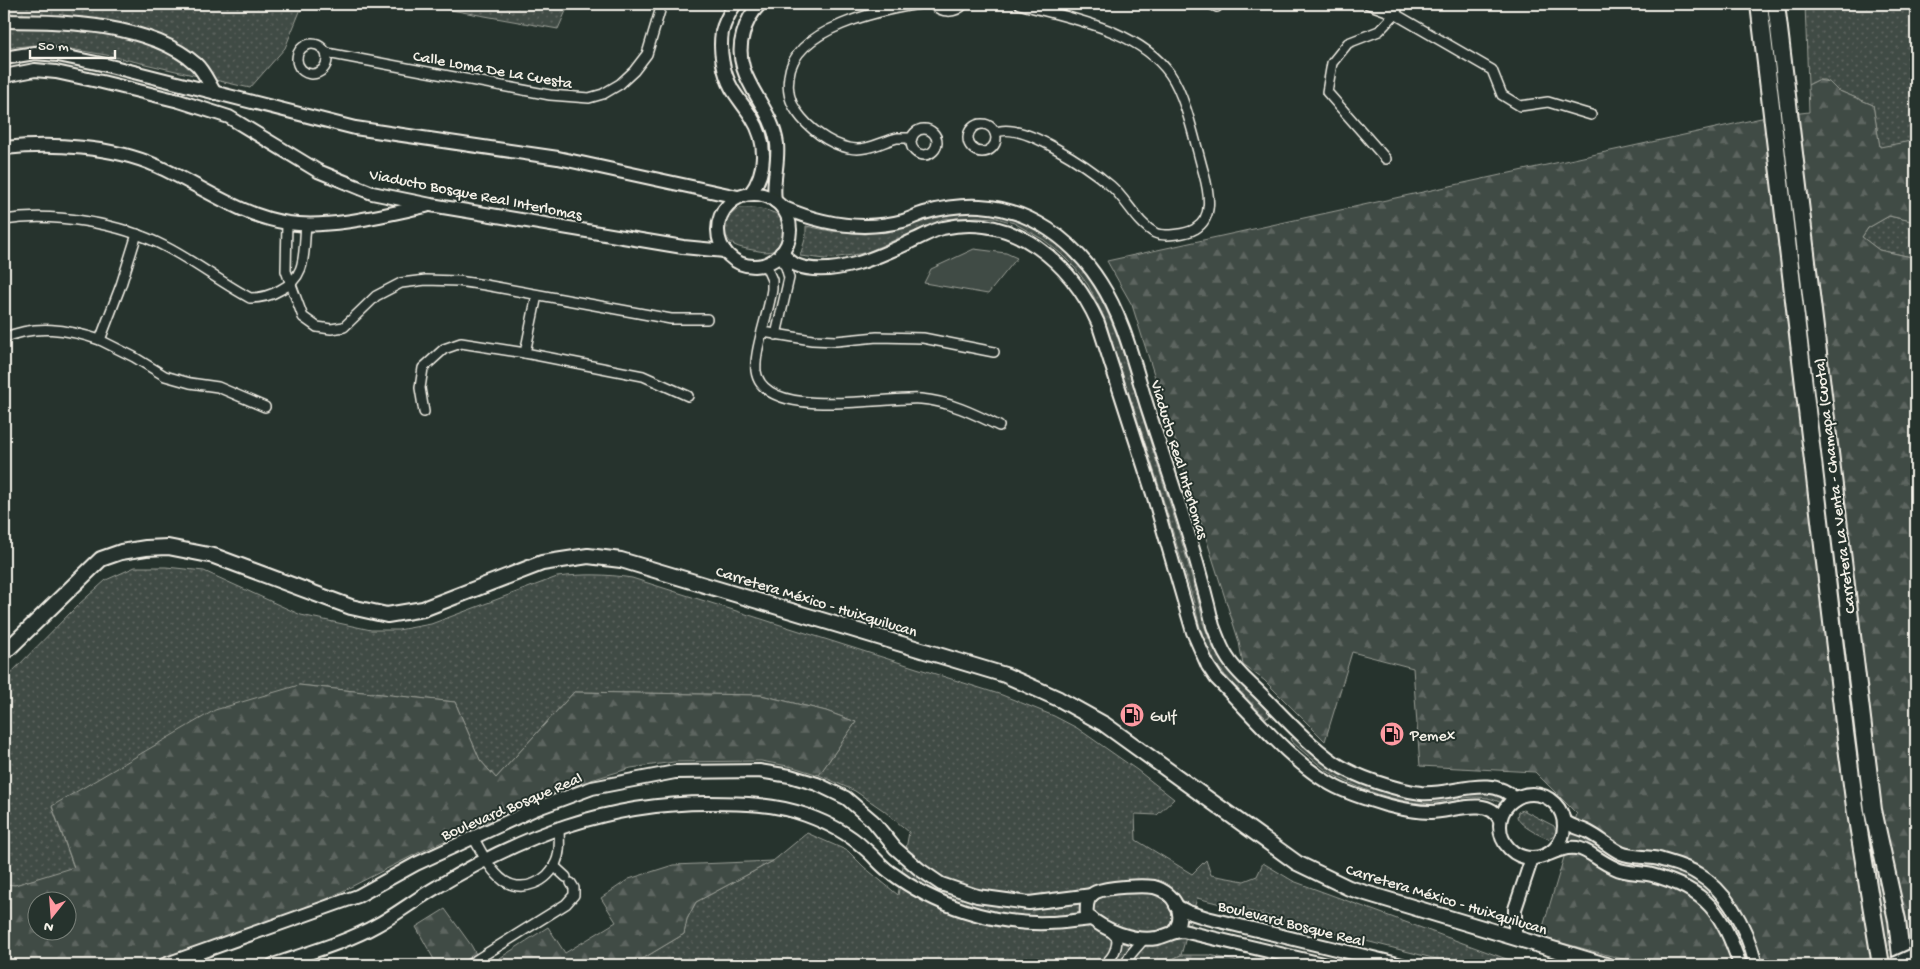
<svg xmlns="http://www.w3.org/2000/svg" width="1920" height="969" viewBox="0 0 1920 969" font-family="'Gochi Hand',sans-serif">
<style>
.grass{fill:url(#grass-dots);stroke:#9a9e96}
.forest{fill:url(#forest-firs);stroke:#9a9e96;fill-rule:evenodd}
.garden{fill:#414b45;stroke:#9a9e96}
.lines{fill:none;stroke-linecap:round;stroke-linejoin:round}
.street-casing{stroke:#f4f1e8;stroke-width:12}
.secondary-casing{stroke:#f4f1e8;stroke-width:16}
.primary-casing{stroke:#f4f1e8;stroke-width:18}
.highway-casing{stroke:#f4f1e8;stroke-width:20}
.street{stroke:#26332d;stroke-width:9}
.secondary{stroke:#26332d;stroke-width:12}
.primary{stroke:#26332d;stroke-width:14}
.highway{stroke:#26332d;stroke-width:16}
.primary-bridge-casing{stroke:#f4f1e8;stroke-width:18;stroke-linecap:butt}
.primary-bridge{stroke:#26332d;stroke-width:14}
.labels{text-anchor:middle;stroke-width:4;stroke-linejoin:round;paint-order:stroke}
.street-label{font-size:16px;fill:#f4f1e8;stroke:#26332d}
.poi-label{font-size:16px;fill:#f4f1e8;stroke:#26332d;text-anchor:start}
</style>
<defs>
<pattern id="grass-dots" width="8" height="8" patternUnits="userSpaceOnUse" patternTransform="scale(1.25)"><rect width="8" height="8" fill="#414b45"/><path d="M2 2h.1M6 6h.1" fill="none" stroke="#5d6560" stroke-width="1.8" stroke-linecap="round"/></pattern>
<pattern id="forest-firs" width="22" height="20" patternUnits="userSpaceOnUse" patternTransform="scale(1.25)"><rect width="22" height="20" fill="#414b45"/><path d="M5 1l3.5 6h-7zM16 11l3.5 6h-7z" fill="#5d6560"/></pattern>
</defs>
<rect width="100%" height="100%" fill="#26332d"/>
<filter id="ink" filterUnits="userSpaceOnUse"><feTurbulence type="fractalNoise" baseFrequency=".02" numOctaves="2"/><feDisplacementMap in="SourceGraphic" scale="10" xChannelSelector="R" yChannelSelector="G"/><feConvolveMatrix kernelMatrix="1 2 1 2 8 2 1 2 1" color-interpolation-filters="sRGB"/></filter>
<g filter="url(#ink)">
<g class="grass">
<path d="M 4,4 L 303,4 L 285,48 L 250,88 L 106,55 L 59,47 L 36,45 L 4,48 Z"/>
<path d="M 417,4 L 569,4 L 558,29 Z"/>
<path d="M 1805,4 L 1916,4 L 1916,140 L 1880,148 L 1873,105 L 1837,90 L 1829,82 L 1824,80 L 1818,80 L 1808,85 Z"/>
<path d="M 740,208 C 750,207 769,209 778,215 C 790,225 786,245 772,251 C 766,253 760,251 753,250 C 747,249 740,248 734,245 C 718,235 726,215 740,208 Z"/>
<path d="M 977,212 C 1018,216 1051,233 1078,265 C 1116,309 1128,374 1146,428 C 1166,493 1189,558 1204,625 L 1212,646 L 1225,667 L 1270,713 L 1269,717 L 1266,718 C 1250,701 1227,680 1214,661 C 1204,644 1199,625 1195,606 L 1160,489 L 1104,317 L 1088,285 L 1075,268 L 1061,254 L 1044,240 L 1014,223 L 996,218 L 977,217 L 943,219 L 865,253 L 826,259 L 800,256 L 806,236 L 806,226 L 831,231 L 865,234 L 905,226 L 943,214 Z"/>
<path d="M 1889,216 L 1916,222 L 1916,258 L 1879,250 L 1862,237 L 1868,228 Z"/>
<path d="M 135,567 L 166,567 L 204,571 L 301,615 L 371,630 L 398,630 L 431,624 L 557,577 C 582,574 606,574 632,578 L 1002,695 L 1054,716 L 1077,728 L 1137,770 L 1174,799 L 1157,815 L 1135,814 L 1136,840 L 1192,874 L 1206,860 L 1211,875 L 1244,881 L 1257,876 L 1263,863 L 1293,881 L 1523,965 L 1460,965 L 1197,898 L 1181,955 L 1160,965 L 632,965 L 684,934 L 687,919 L 696,902 L 773,861 L 807,833 L 848,851 L 864,867 L 898,895 L 909,832 L 883,810 L 855,791 L 819,775 L 856,722 L 826,711 L 761,695 L 574,692 L 496,778 L 480,760 L 455,702 L 299,685 L 52,807 L 74,868 L 15,885 L 4,884 L 4,680 L 79,604 L 106,580 Z"/>
<path d="M 1294,737 L 1330,767 L 1343,775 L 1367,784 L 1495,793 L 1506,799 L 1503,804 C 1477,788 1447,805 1420,803 C 1392,801 1349,786 1326,770 C 1314,761 1302,751 1291,741 L 1290,738 Z"/>
<path d="M 1523,810 L 1554,826 L 1556,831 L 1554,836 L 1549,839 C 1539,835 1521,827 1517,817 L 1518,812 Z"/>
</g>
<g class="forest">
<path d="M 1818,80 L 1829,82 L 1837,90 L 1873,105 L 1880,147 L 1916,140 L 1916,222 L 1889,216 L 1868,228 L 1862,237 L 1879,250 L 1916,258 L 1916,938 L 1910,942 L 1852,965 L 1645,965 L 1540,937 L 1577,814 L 1535,772 L 1420,766 L 1413,668 L 1352,652 L 1325,741 L 1264,680 L 1243,665 L 1239,642 L 1132,305 L 1107,261 L 1766,117 L 1809,112 L 1808,85 Z"/>
<path d="M 299,685 L 455,702 L 480,760 L 496,778 L 574,692 L 761,695 L 826,711 L 856,722 L 819,775 L 793,767 L 761,761 L 674,762 L 631,768 L 591,780 L 531,801 L 412,856 L 323,901 L 148,965 L 4,965 L 4,884 L 15,885 L 74,867 L 52,806 L 215,710 ZM 38,902 L 68,902 L 68,932 L 38,932 Z"/>
<path d="M 773,861 L 696,902 L 687,919 L 684,934 L 632,965 L 489,965 L 548,927 L 565,953 L 616,922 L 601,898 L 629,879 L 673,865 Z"/>
<path d="M 445,909 L 471,945 L 482,965 L 437,965 L 416,927 Z"/>
<path d="M 1181,955 L 1210,955 L 1253,965 L 1160,965 Z"/>
</g>
<path class="garden" d="M 974,249 L 1006,253 L 1017,258 L 988,294 L 924,283 L 931,269 Z"/>
<g class="lines">
<defs>
<g id="street">
<path d="M 932,4 C 942,13 955,14 964,4"/>
<path d="M 1210,4 L 1217,7"/>
<path d="M 1368,4 L 1395,14 L 1492,70 L 1502,95 L 1520,106 L 1548,102 L 1591,115"/>
<circle cx="312" cy="59" r="15"/>
<path d="M 327,53 L 550,95 L 589,98 L 603,94 L 620,84 L 634,71 L 647,54 L 662,4"/>
<circle cx="982" cy="138" r="14"/>
<circle cx="924" cy="142" r="13"/>
<path d="M 995,133 C 1020,119 1091,169 1111,186 C 1127,200 1137,223 1155,233 C 1163,237 1187,234 1195,229 C 1214,218 1209,193 1204,174 C 1196,147 1186,96 1170,74 C 1138,29 1069,18 1019,4"/>
<path d="M 912,138 C 907,138 902,138 897,138 C 881,142 866,152 849,148 C 829,144 808,128 797,112 C 789,101 787,89 789,76 C 794,28 881,10 920,4"/>
<path d="M 1386,159 L 1327,92 L 1332,63 L 1348,43 L 1379,31 L 1395,14 L 1399,4"/>
<path d="M 4,220 C 53,212 120,223 164,246 C 194,261 220,282 250,298 C 262,298 270,296 280,290 C 308,277 303,252 306,225"/>
<path d="M 287,223 L 286,271 L 303,317 L 317,327 L 331,329 L 344,327 L 376,296 L 401,283 L 426,280 L 458,281 L 485,285 L 671,319 L 707,319"/>
<path d="M 765,264 L 772,280 L 772,289 C 769,312 754,350 756,371 C 763,422 886,396 921,399 C 948,401 975,414 999,426"/>
<path d="M 763,332 L 812,340 L 836,341 L 877,337 L 923,338 L 994,352"/>
<path d="M 776,335 L 789,278 L 786,267 L 778,256"/>
<path d="M 4,338 C 36,324 67,329 100,340 L 121,285 L 137,234"/>
<path d="M 100,340 L 134,357 L 165,376 L 190,383 L 218,387 L 265,407"/>
<path d="M 525,353 L 537,295"/>
<path d="M 424,412 L 420,388 L 423,368 L 444,349 L 461,343 L 525,353 L 643,376 L 688,396"/>
<path d="M 473,837 C 481,851 490,871 504,881 C 523,893 548,882 556,862 C 561,852 559,839 559,827"/>
<path d="M 554,866 L 566,877"/>
<path d="M 468,965 L 566,904 L 574,895 L 574,888 L 571,883"/>
<path d="M 1104,965 C 1113,957 1117,950 1117,938 L 1111,932"/>
<path d="M 1125,965 L 1131,954 L 1144,939"/>
</g>
<g id="secondary">
<path d="M 735,4 C 730,12 724,23 722,32 C 719,50 723,73 732,89 C 738,99 746,108 752,118 C 767,141 767,172 750,194"/>
<path d="M 760,4 C 752,12 746,23 743,34 C 730,78 772,103 777,144 C 779,163 772,181 775,201"/>
<path d="M 4,21 C 62,21 150,23 196,64 C 204,71 209,84 215,93"/>
<path d="M 4,58 L 35,53 L 58,55 L 106,65 L 355,128 L 558,158 L 738,197"/>
<path d="M 4,76 L 35,70 L 56,72 L 102,82 L 179,101 L 229,117 L 318,171 L 372,193 L 431,205 L 683,247 L 725,251"/>
<path d="M 4,148 C 51,143 113,146 157,166 C 200,185 240,216 288,223 C 331,229 383,215 426,206"/>
<circle cx="754" cy="230" r="36"/>
<path d="M 782,207 C 821,224 861,232 903,221 C 910,219 917,215 924,213 C 942,208 961,205 980,206 C 1030,209 1073,240 1100,282 C 1125,320 1135,369 1149,412 C 1172,483 1197,554 1213,626 C 1217,636 1221,648 1227,657 C 1235,671 1249,682 1260,693 C 1284,717 1307,743 1335,763 C 1356,777 1396,790 1421,793 C 1452,796 1490,773 1515,799"/>
<path d="M 781,253 C 786,257 790,262 796,265 C 831,279 881,256 912,241 C 922,237 933,230 943,228 C 1014,212 1071,263 1098,323 L 1153,494 L 1193,632 L 1208,666 L 1216,678 C 1250,712 1293,765 1336,787 C 1352,795 1369,800 1386,805 C 1401,809 1415,812 1431,812 C 1452,812 1488,795 1500,820"/>
<circle cx="1532" cy="826" r="32"/>
<path d="M 1564,821 C 1572,827 1580,828 1588,832 C 1600,838 1609,847 1621,853 C 1632,858 1647,856 1659,859 C 1672,863 1686,866 1698,874 C 1731,894 1747,930 1756,965"/>
<path d="M 1549,854 C 1584,838 1587,856 1615,868 C 1626,874 1640,872 1652,875 C 1708,890 1722,913 1740,965"/>
<path d="M 1176,906 L 1188,912 L 1207,918 L 1402,965"/>
<path d="M 1174,931 C 1187,915 1174,892 1154,887 C 1142,885 1107,887 1096,892 C 1087,896 1086,906 1087,915 C 1104,930 1133,942 1157,938 C 1167,936 1173,931 1183,931 L 1327,965"/>
<path d="M 1515,938 L 1515,909 L 1532,858"/>
<path d="M 164,965 L 358,896 L 416,864 L 535,809 L 592,788 L 675,772 L 759,771 L 790,776 L 817,784 L 846,798 L 873,821 L 895,848 L 919,869 L 941,884 L 977,896 L 1029,903 L 1092,895"/>
<path d="M 273,965 C 307,953 345,943 377,925 C 397,914 416,899 437,887 C 523,835 608,803 709,803 C 742,803 776,804 806,815 C 828,823 847,832 864,848 C 873,855 880,865 890,872 C 934,905 992,925 1048,923 C 1063,923 1077,920 1092,919"/>
</g>
<path id="primary" d="M 4,653 L 101,559 L 121,552 L 146,548 L 168,547 L 214,556 L 351,607 L 387,615 L 423,609 L 542,563 L 588,556 L 621,560 L 1005,675 L 1059,699 L 1104,724 L 1297,863 L 1349,888 L 1606,965"/>
<g id="highway">
<path d="M 1759,4 L 1845,732 L 1855,807 L 1881,965"/>
<path d="M 1776,4 L 1873,810 L 1897,920 L 1902,965"/>
</g>
</defs>
<use href="#street" class="street-casing"/>
<use href="#secondary" class="secondary-casing"/>
<use href="#primary" class="primary-casing"/>
<use href="#highway" class="highway-casing"/>
<use href="#street" class="street"/>
<use href="#secondary" class="secondary"/>
<use href="#primary" class="primary"/>
<use href="#highway" class="highway"/>
<defs>
<path id="primary-bridge" d="M 1894,965 L 1916,955"/>
</defs>
<use href="#primary-bridge" class="primary-bridge-casing"/>
<use href="#primary-bridge" class="primary-bridge"/>
</g>
</g>
<defs>
<symbol id="fuel-disc" viewBox="-11 -11 22 22"><circle r="9.5" fill="#ff9aa2" stroke="#26332d"/><path d="M-5.5-6h7V0h2V4h1.3V-2.5L3-4.5l.8-.8L6-3V5H2.5V1h-1V6h-7ZM-4.2-4.7v3.2H.2V-4.7Z" fill="#111"/></symbol>
</defs>
<g fill-rule="evenodd">
<use href="#fuel-disc" x="1118" y="701" width="28" height="28"/>
<use href="#fuel-disc" x="1378" y="720" width="28" height="28"/>
</g>
<g class="labels">
<g class="street-label">
<text transform="translate(493 68) rotate(10)" y="6">Calle Loma De La Cuesta</text>
<text transform="translate(476 193) rotate(11)" y="6">Viaducto Bosque Real Interlomas</text>
<text transform="translate(1181 459) rotate(73)" y="6">Viaducto Real Interlomas</text>
<text transform="translate(1833 486) rotate(-97)" y="6">Carretera La Venta - Chamapa (Cuota)</text>
<text transform="translate(817 600) rotate(17)" y="6">Carretera México - Huixquilucan</text>
<text transform="translate(511 805) rotate(-23)" y="6">Boulevard Bosque Real</text>
<text transform="translate(1447 898) rotate(17)" y="6">Carretera México - Huixquilucan</text>
<text transform="translate(1292 922) rotate(14)" y="6">Boulevard Bosque Real</text>
</g>
<g class="poi-label">
<text x="1150" y="721">Gulf</text>
<text x="1410" y="740">Pemex</text>
</g>
</g>
<rect width="1920" height="969" fill="none" stroke="#26332d" stroke-width="20"/>
<rect x="10" y="10" width="1900" height="949" fill="none" stroke="#f4f1e8" stroke-width="2" filter="url(#ink)"/>
<g transform="translate(52 916) rotate(197)"><circle r="24" fill="#26332d" stroke="#787f78"/>
<path d="M0-4L9 19L0 12L-9 19Z" fill="#ff9aa2"/>
<text y="-8" font-size="14" font-weight="bold" text-anchor="middle" fill="#f4f1e8">N</text>
</g>
<path d="M30 50v8h85v-8" fill="none" stroke="#f4f1e8" stroke-width="2.5"/>
<text x="38" y="50" font-size="15" fill="#f4f1e8" stroke="#26332d" stroke-width="4" paint-order="stroke">50 m</text>
</svg>
